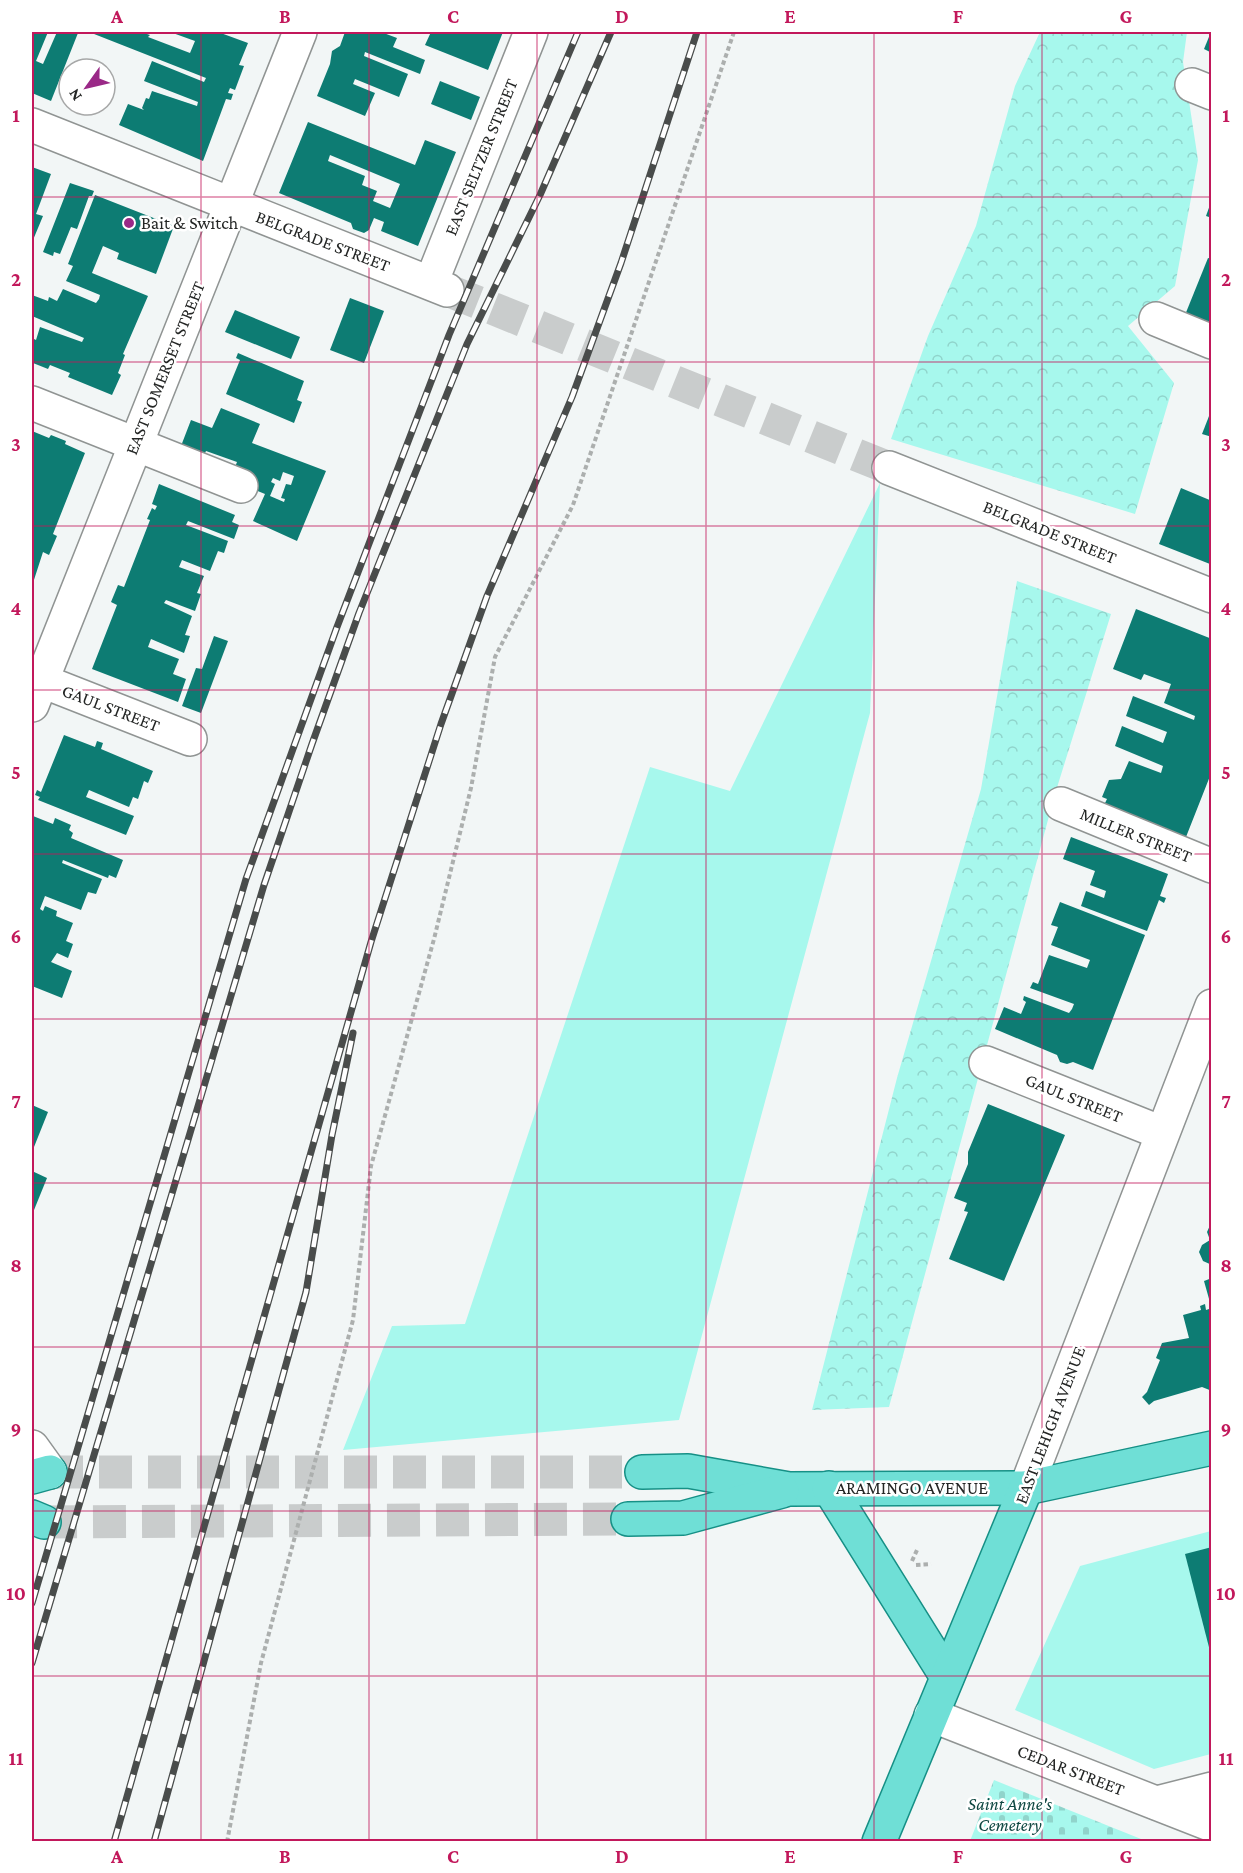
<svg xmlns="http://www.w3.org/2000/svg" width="1243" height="1873" viewBox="0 0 1243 1873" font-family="'Crimson Pro',serif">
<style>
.green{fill:#a7f8ed}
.forest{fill:url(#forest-crowns)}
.cemetery{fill:url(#cemetery-stones)}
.building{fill:#0d7c73;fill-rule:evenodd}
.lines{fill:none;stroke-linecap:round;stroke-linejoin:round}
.minor-tunnel{stroke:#c9cccc;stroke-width:33;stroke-dasharray:33 16;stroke-linecap:butt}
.primary-tunnel{stroke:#c9cccc;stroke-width:33;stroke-dasharray:33 16;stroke-linecap:butt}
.minor-casing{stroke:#909493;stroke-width:36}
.secondary-casing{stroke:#909493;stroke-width:36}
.primary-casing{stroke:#169086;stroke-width:36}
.path{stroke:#acafae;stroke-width:4;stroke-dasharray:4.5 3;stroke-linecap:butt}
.minor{stroke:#fff;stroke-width:33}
.secondary{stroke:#fff;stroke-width:33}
.primary{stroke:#6fdfd6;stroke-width:33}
.rail-casing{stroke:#494c4b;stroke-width:7}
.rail{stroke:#fff;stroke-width:4.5;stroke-dasharray:14;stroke-linecap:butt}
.grid{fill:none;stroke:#c2185b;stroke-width:1.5;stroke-opacity:0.55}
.poi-dot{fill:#9a2987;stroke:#fff;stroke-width:2}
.labels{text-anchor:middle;stroke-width:5;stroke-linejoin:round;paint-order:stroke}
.street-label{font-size:18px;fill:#242625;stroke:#fff}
.poi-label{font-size:18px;fill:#242625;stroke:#fff;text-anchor:start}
.park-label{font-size:18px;font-style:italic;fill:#0e4741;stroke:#fff}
.neatline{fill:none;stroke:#c2185b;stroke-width:2}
.grid-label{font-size:20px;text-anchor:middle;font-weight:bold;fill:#c2185b}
</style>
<defs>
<pattern id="forest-crowns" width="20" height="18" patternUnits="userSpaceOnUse" patternTransform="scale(1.5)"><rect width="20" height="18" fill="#a7f8ed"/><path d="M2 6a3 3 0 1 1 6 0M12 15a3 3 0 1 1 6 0" fill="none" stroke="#90d4cb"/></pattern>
<pattern id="cemetery-stones" width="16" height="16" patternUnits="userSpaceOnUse" patternTransform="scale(1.5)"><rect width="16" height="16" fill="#a7f8ed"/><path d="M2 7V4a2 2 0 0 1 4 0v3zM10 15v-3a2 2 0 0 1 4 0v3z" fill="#90d4cb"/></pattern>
</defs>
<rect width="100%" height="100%" fill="#f2f6f6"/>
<g class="green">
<path d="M 880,483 L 870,713 L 679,1420 L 343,1450 L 392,1326 L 465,1324 L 650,767 L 730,791 Z"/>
<path d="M 1211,1531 L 1211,1754 L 1154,1769 L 1015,1710 L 1080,1566 Z"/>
</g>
<g class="forest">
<path d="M 1040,32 L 1187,32 L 1183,62 L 1198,160 L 1175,286 L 1128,326 L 1174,383 L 1135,514 L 891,439 L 928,336 L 976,226 L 1015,86 Z"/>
<path d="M 1017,581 L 1111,614 L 1055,794 L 889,1407 L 812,1410 L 897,1078 L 981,789 Z"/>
</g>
<path class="cemetery" d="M 994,1780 L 1146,1841 L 970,1841 Z"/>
<g class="building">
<path d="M 32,32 L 48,32 L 36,61 L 43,64 L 57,32 L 78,33 L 51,101 L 32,93 Z"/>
<path d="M 89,32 L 141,32 L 150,35 L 148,37 L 190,53 L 195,41 L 170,32 L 218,32 L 248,43 L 239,65 L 244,66 L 235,90 L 230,88 L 228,93 L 233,94 L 231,100 L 226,99 L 203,161 L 119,125 L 128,104 L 144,110 L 142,108 L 146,98 L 149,99 L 152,91 L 197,106 L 198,102 L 144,81 L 152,61 L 204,82 L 206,78 Z"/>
<path d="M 345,32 L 381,32 L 397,38 L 393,47 L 425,60 L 420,74 L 365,52 L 364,56 L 408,74 L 399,97 L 355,79 L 353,84 L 375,93 L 365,116 L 317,96 L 330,64 L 332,51 L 340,46 Z"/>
<path d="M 431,32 L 503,32 L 488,70 L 425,45 Z"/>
<path d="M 1211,32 L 1212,32 L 1212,53 L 1204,49 Z"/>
<path d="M 440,81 L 480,97 L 471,120 L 431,104 Z"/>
<path d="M 308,122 L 415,165 L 425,140 L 456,152 L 418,246 L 381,231 L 384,222 L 374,218 L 369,230 L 364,233 L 353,229 L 351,223 L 279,193 ZM 330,155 L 400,184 L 390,208 L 373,201 L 377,191 L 362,185 L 365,176 L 328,161 Z"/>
<path d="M 32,167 L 51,174 L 36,214 L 43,216 L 33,240 Z"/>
<path d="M 70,183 L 94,191 L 92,196 L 89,196 L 77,229 L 71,227 L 60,254 L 54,252 L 53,256 L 43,252 Z"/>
<path d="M 95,195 L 174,226 L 156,274 L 117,259 L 119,253 L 103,246 L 92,273 L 148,296 L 123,354 L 125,355 L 118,373 L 121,375 L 112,395 L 68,377 L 70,373 L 50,365 L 48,369 L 33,363 L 33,357 L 32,361 L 32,338 L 36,340 L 40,327 L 82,342 L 84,338 L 32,316 L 32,295 L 48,301 L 49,297 L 57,301 L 63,289 L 96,303 L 99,299 L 100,295 L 66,281 L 73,266 L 68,264 Z"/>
<path d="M 1211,202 L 1212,202 L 1212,218 L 1206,216 Z"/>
<path d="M 1208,258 L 1212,259 L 1212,326 L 1185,315 Z"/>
<path d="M 350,298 L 384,311 L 364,363 L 330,350 Z"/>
<path d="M 235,310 L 300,337 L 291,359 L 225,332 Z"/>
<path d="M 238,353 L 304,381 L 297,400 L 302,402 L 294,423 L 226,394 L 240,360 L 236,358 Z"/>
<path d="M 221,408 L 260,424 L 252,443 L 326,471 L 297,541 L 253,521 L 265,494 L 230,480 L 237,462 L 206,451 L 204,455 L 181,446 L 191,420 L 212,428 ZM 283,472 L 294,476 L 291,485 L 286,484 L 281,498 L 285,499 L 284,502 L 270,496 L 275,484 L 271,482 L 273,478 L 280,481 Z"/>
<path d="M 1211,411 L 1212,411 L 1212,437 L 1202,434 Z"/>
<path d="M 32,431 L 49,438 L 51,435 L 66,441 L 65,444 L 85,453 L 53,534 L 57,536 L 49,555 L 43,552 L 32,586 Z"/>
<path d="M 159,484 L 235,515 L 232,522 L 239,525 L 234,539 L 188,521 L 186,525 L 228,541 L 224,553 L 218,551 L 210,571 L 182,560 L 179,567 L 204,576 L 197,593 L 201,594 L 195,611 L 166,600 L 164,603 L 192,616 L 185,635 L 190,636 L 184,653 L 151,639 L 148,647 L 179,659 L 173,674 L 186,679 L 178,702 L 92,669 L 117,605 L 111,602 L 118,585 L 124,587 L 150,520 L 147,519 L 152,508 L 155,510 L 157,506 L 152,504 Z"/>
<path d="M 1181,488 L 1212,501 L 1210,564 L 1159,544 Z"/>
<path d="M 1136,609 L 1212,639 L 1212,771 L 1186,837 L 1104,805 L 1107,799 L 1102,797 L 1109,780 L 1121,779 L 1129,761 L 1161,773 L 1163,766 L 1115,746 L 1122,726 L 1163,743 L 1167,732 L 1126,716 L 1133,696 L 1194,720 L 1195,716 L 1164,703 L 1171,684 L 1144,674 L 1141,680 L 1113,669 Z"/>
<path d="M 214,636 L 228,641 L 201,713 L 182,706 L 196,668 L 202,669 Z"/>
<path d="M 64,735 L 95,747 L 97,741 L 103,743 L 101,749 L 153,771 L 148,783 L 144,781 L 138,799 L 133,797 L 129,807 L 89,790 L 86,797 L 134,816 L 126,835 L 38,800 L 40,797 L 35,795 L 37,790 L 41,792 Z"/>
<path d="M 33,816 L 53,824 L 55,818 L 71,825 L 69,830 L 73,833 L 71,838 L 123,860 L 116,878 L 109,875 L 108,878 L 63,860 L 62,863 L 102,879 L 96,894 L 88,892 L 81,910 L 45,896 L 40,909 L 43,911 L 45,906 L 57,911 L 56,916 L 73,923 L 66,941 L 73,944 L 68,958 L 57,953 L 51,962 L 72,971 L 62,998 L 32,986 Z"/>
<path d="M 1071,837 L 1168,874 L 1160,896 L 1166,898 L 1164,903 L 1159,900 L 1147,931 L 1081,906 L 1086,891 L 1104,898 L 1106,891 L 1090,885 L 1095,871 L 1063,859 Z"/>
<path d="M 1060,902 L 1145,935 L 1093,1070 L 1073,1062 L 1067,1064 L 1060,1062 L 1057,1055 L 995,1029 L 1004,1007 L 1021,1014 L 1026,1002 L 1023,1000 L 1024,996 L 1069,1013 L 1072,1009 L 1074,1004 L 1030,988 L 1033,982 L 1038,984 L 1049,955 L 1087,968 L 1090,960 L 1051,945 L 1058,927 L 1051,925 Z"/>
<path d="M 988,1104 L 1065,1135 L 1004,1281 L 949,1259 L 968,1212 L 964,1211 L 967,1203 L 954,1198 L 968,1164 L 968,1152 Z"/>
<path d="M 32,1105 L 48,1112 L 32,1152 Z"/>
<path d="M 32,1171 L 47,1178 L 32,1215 Z"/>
<path d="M 1212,1221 L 1212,1265 L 1203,1261 L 1199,1252 L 1202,1245 L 1210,1240 L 1207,1232 Z"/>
<path d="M 1212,1278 L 1212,1306 L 1211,1306 L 1204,1281 Z"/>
<path d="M 1205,1304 L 1206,1310 L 1212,1308 L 1212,1391 L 1202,1387 L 1154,1401 L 1149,1405 L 1142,1397 L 1147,1392 L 1160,1360 L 1156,1358 L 1162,1343 L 1189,1338 L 1183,1315 L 1201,1310 L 1200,1306 Z"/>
<path d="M 1212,1547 L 1212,1655 L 1211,1655 L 1185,1554 Z"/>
</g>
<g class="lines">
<path class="minor-tunnel" d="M 447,290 L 889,468"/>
<g class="primary-tunnel">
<path d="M 50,1472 L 642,1472"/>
<path d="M 44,1522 L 628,1519"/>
</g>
<defs>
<g id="minor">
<path d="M 1192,85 L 1212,93"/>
<path d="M 32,125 L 447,290"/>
<path d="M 431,283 L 531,32"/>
<path d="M 1156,319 L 1212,342"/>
<path d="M 32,403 L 241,486"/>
<path d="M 889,468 L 1212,596"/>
<path d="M 32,677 L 190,739"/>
<path d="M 32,705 L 300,32"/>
<path d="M 1061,804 L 1212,866"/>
<path d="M 986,1063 L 1162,1133"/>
<path d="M 32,1447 L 50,1472"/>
<path d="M 931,1715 L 1212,1825"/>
<path d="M 1157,1803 L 1212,1789"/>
</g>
<path id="secondary" d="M 1026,1488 L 1212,1006"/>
<g id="primary">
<path d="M 642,1472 L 688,1471 L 789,1489 L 1026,1488 L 1212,1448"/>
<path d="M 32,1477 L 50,1472"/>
<path d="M 829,1488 L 947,1677"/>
<path d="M 32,1517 L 44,1522"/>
<path d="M 628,1519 L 683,1518 L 782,1491"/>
<path d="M 879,1842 L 1026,1488"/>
</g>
</defs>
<use href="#minor" class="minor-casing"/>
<use href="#secondary" class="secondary-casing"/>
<use href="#primary" class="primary-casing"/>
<g class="path">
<path d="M 912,1561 L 917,1550"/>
<path d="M 916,1565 L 931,1564"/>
<path d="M 227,1842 L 261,1663 L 353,1320 L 371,1166 L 434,939 L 471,788 L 495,657 L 573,505 L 734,32"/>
</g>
<use href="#minor" class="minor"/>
<use href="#secondary" class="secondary"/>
<use href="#primary" class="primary"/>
<defs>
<g id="rail">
<path d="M 32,1603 L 246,879 L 337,627 L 449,335 L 578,32"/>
<path d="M 32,1663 L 264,885 L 312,744 L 359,613 L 467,344 L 540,195 L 611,32"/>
<path d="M 114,1842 L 371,942 L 441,724 L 487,596 L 572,397 L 621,263 L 697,32"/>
<path d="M 154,1842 L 306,1292 L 332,1135 L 353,1033"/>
</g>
</defs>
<use href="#rail" class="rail-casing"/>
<use href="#rail" class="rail"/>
</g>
<path class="grid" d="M 201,32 L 201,1842M 369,32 L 369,1842M 537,32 L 537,1842M 706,32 L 706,1842M 874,32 L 874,1842M 1042,32 L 1042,1842M 32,197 L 1212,197M 32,362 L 1212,362M 32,526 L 1212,526M 32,690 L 1212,690M 32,854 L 1212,854M 32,1019 L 1212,1019M 32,1183 L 1212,1183M 32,1347 L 1212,1347M 32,1511 L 1212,1511M 32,1676 L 1212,1676"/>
<circle class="poi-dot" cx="129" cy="223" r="6"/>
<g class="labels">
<g class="street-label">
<text transform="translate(481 157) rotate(-68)" y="6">EAST SELTZER STREET</text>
<text transform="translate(323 241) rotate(21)" y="6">BELGRADE STREET</text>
<text transform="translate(165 368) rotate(-68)" y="6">EAST SOMERSET STREET</text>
<text transform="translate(1050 532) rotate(22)" y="6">BELGRADE STREET</text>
<text transform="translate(111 708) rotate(21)" y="6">GAUL STREET</text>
<text transform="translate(1136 835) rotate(22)" y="6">MILLER STREET</text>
<text transform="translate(1074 1098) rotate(22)" y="6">GAUL STREET</text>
<text transform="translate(1050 1425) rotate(-69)" y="6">EAST LEHIGH AVENUE</text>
<text x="912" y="1494">ARAMINGO AVENUE</text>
<text transform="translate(1071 1770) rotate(21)" y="6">CEDAR STREET</text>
</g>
<g class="poi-label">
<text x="141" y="229">Bait &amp; Switch</text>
</g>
<g class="park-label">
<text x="1010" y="1810">Saint Anne's<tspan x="1010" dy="21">Cemetery</tspan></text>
</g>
</g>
<rect width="1243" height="1873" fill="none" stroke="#ffffff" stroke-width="66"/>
<g transform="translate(87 87) rotate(236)"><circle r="28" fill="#ffffff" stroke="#a7a8a8" stroke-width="1.5"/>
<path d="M0-4.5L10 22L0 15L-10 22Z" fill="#9a2987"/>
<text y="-9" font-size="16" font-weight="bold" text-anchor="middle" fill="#242625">N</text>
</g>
<rect x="33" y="33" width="1177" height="1807" class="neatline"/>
<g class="grid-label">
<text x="117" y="23">A</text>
<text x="285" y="23">B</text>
<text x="453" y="23">C</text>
<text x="622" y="23">D</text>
<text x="790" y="23">E</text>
<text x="958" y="23">F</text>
<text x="1126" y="23">G</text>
<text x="16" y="122">1</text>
<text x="1226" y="122">1</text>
<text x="16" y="286">2</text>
<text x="1226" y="286">2</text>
<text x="16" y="451">3</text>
<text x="1226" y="451">3</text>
<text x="16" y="615">4</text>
<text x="1226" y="615">4</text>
<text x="16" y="779">5</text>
<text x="1226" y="779">5</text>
<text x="16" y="943">6</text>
<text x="1226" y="943">6</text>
<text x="16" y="1108">7</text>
<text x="1226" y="1108">7</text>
<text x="16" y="1272">8</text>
<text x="1226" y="1272">8</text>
<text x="16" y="1436">9</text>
<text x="1226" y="1436">9</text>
<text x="16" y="1600">10</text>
<text x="1226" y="1600">10</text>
<text x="16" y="1765">11</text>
<text x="1226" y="1765">11</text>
<text x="117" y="1863">A</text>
<text x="285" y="1863">B</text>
<text x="453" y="1863">C</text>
<text x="622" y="1863">D</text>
<text x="790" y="1863">E</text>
<text x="958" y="1863">F</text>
<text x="1126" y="1863">G</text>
</g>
</svg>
